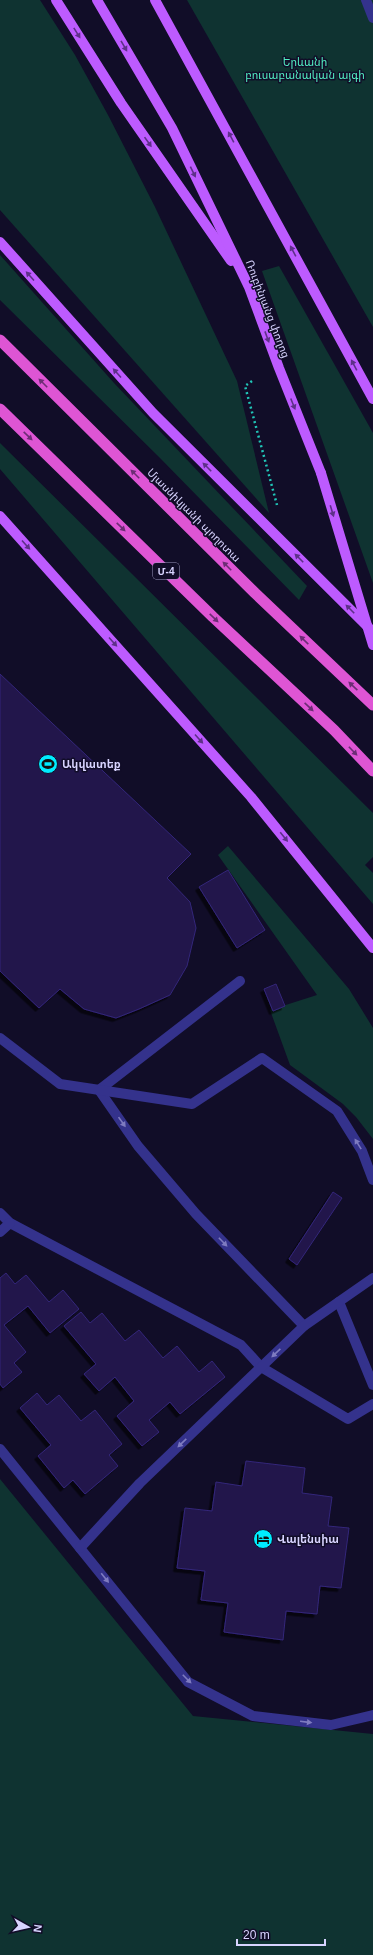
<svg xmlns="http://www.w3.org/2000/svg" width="373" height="1955" viewBox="0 0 373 1955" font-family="Helvetica,'Noto Sans Armenian',sans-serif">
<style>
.green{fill:#0f3331}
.building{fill:#20174b;stroke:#34267a;filter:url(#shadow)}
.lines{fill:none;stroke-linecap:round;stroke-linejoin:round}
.path{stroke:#21c5b7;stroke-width:2.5;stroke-dasharray:2 3;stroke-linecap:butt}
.service{stroke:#34328c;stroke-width:10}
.primary{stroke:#bd5bff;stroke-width:10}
.trunk{stroke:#de55d4;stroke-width:11}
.primary-bridge{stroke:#bd5bff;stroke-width:10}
.oneway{fill:#5e3089}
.oneway2{fill:#6d2d75}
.oneway3{fill:#7e7bc0}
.labels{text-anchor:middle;stroke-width:3;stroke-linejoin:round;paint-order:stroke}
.shield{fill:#110d28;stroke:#9c98be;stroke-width:1}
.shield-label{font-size:10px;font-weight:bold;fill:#d8d4ff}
.park-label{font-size:11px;fill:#52edc2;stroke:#110d28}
.street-label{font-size:11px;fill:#d8d4ff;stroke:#110d28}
.poi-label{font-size:11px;font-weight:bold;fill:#d8d4ff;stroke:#110d28;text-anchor:start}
</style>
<defs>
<filter id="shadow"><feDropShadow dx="-3.5" dy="3.5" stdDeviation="0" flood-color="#0009"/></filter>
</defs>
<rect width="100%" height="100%" fill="#110d28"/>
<g class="green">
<path d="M 0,0 L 40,0 L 75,55 L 108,115 L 155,207 L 237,381 L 269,513 L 0,210 Z"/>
<path d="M 187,0 L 373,0 L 373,327 Z"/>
<path d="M 0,255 L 114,383 L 307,586 L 299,600 L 160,458 L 0,300 Z"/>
<path d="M 279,266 L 373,433 L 373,583 L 262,271 Z"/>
<path d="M 0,443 L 373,813 L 373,857 L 365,865 L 373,873 L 373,904 L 0,469 Z"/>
<path d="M 228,846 L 349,989 L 373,1028 L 373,1139 L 356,1117 L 343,1104 L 290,1065 L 270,1010 L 317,995 L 218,855 Z"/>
<path d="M 0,1479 L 193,1716 L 373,1734 L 373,1955 L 0,1955 Z"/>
</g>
<g class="building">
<path d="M 0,674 L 191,854 L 167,878 L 190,902 L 196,928 L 187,966 L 170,995 L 139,1009 L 116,1018 L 84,1009 L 60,989 L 39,1008 L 0,971 Z"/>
<path d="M 228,870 L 265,930 L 237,948 L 199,887 Z"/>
<path d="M 276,984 L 285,1006 L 273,1011 L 264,989 Z"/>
<path d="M 333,1192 L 342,1198 L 297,1265 L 289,1259 Z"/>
<path d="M 6,1273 L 15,1284 L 26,1275 L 49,1302 L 63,1290 L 79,1309 L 50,1333 L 28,1306 L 4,1325 L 26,1352 L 14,1363 L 22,1372 L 3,1388 L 0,1384 L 0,1278 Z"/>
<path d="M 81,1312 L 90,1323 L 102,1313 L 125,1341 L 139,1330 L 163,1358 L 177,1346 L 199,1372 L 212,1361 L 225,1377 L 180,1414 L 170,1402 L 149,1420 L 159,1432 L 142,1446 L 117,1416 L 134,1401 L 115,1377 L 99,1391 L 84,1374 L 96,1364 L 64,1326 Z"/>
<path d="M 37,1393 L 47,1405 L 59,1395 L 81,1421 L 95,1410 L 122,1444 L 109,1455 L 118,1466 L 85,1494 L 73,1480 L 64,1488 L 38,1456 L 51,1445 L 20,1408 Z"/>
<path d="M 246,1461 L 305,1468 L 302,1493 L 332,1497 L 328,1526 L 349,1528 L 341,1588 L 320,1586 L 317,1614 L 286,1611 L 283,1640 L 224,1632 L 228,1603 L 201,1600 L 205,1571 L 177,1568 L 185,1508 L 212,1511 L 216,1482 L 242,1486 Z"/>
</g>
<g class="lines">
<path class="path" d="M 252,381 L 245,386 L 277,505"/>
<g class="service">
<path d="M 366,0 L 373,18"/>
<path d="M 240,981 L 99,1090 L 138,1146 L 196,1214 L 304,1326"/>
<path d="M 0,1038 L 60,1084 L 192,1104 L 262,1058 L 337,1111 L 362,1151 L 373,1180"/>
<path d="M 0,1213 L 10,1223 L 241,1345 L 261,1367 L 348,1419 L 373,1404"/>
<path d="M 0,1232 L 10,1223"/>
<path d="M 339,1302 L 373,1385"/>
<path d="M 0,1449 L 188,1682 L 253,1716 L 331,1725 L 373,1715"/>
<path d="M 80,1548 L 140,1483 L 304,1326 L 373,1278"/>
</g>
<g class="primary">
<path d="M 56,0 L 121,103 L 231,261"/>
<path d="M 97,0 L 172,128 L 249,287 L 279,368 L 321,473"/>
<path d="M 155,0 L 373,399"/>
<path d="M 0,242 L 153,413 L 369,628"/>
<path d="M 0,516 L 251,797 L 373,948"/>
</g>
<g class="trunk">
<path d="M 0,340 L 255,593 L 373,705"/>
<path d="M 0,409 L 213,617 L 334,730 L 373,771"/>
</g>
<path class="primary-bridge" d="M 321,473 L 373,645"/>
</g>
<defs><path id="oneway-solid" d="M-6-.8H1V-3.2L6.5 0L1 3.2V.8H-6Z"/></defs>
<g class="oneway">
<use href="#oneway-solid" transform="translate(77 33) rotate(58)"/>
<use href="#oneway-solid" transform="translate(124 46) rotate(60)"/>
<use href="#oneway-solid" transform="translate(231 137) rotate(-118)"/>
<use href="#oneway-solid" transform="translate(148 142) rotate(55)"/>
<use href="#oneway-solid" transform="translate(193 172) rotate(64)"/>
<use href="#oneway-solid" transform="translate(293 251) rotate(-118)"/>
<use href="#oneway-solid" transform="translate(30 276) rotate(-132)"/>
<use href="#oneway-solid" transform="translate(267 337) rotate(70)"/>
<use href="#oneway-solid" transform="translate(354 365) rotate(-118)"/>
<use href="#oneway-solid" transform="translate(117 373) rotate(-132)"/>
<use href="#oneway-solid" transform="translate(293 404) rotate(68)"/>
<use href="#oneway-solid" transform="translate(207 467) rotate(-135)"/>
<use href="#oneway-solid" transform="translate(332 511) rotate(73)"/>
<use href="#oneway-solid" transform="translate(26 545) rotate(48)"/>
<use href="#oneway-solid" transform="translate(299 558) rotate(-135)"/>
<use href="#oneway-solid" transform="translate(350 609) rotate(-135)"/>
<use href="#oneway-solid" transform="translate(113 642) rotate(48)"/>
<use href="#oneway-solid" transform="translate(199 739) rotate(48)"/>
<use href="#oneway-solid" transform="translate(284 837) rotate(51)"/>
</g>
<g class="oneway2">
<use href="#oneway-solid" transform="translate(43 383) rotate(-135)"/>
<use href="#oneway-solid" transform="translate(28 436) rotate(44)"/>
<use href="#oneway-solid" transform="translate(135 474) rotate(-135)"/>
<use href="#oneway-solid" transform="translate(121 527) rotate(44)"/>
<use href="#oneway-solid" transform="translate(227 566) rotate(-135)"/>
<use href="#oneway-solid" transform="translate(214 618) rotate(44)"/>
<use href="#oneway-solid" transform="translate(304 640) rotate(-136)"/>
<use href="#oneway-solid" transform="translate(353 686) rotate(-137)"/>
<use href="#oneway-solid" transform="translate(309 707) rotate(43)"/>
<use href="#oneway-solid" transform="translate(353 751) rotate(46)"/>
</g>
<g class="oneway3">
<use href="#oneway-solid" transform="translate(122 1122) rotate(55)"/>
<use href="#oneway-solid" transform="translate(358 1144) rotate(-122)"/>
<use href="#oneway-solid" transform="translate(223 1242) rotate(46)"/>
<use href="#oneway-solid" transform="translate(276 1353) rotate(137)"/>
<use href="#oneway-solid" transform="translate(182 1443) rotate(136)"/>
<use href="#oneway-solid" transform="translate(105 1578) rotate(51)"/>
<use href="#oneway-solid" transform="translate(187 1679) rotate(45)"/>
<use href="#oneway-solid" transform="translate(306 1722) rotate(7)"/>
</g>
<defs>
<symbol id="stadium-disc" viewBox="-11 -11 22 22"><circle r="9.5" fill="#00ecff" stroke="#110d28"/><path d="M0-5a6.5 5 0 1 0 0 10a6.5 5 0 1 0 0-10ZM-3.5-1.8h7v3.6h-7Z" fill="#111"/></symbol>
<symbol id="hotel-disc" viewBox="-11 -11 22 22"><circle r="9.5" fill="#00ecff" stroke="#110d28"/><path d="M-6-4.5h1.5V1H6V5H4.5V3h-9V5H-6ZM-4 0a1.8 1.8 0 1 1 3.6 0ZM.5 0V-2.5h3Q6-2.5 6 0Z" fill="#111"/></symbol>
</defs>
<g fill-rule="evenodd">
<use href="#stadium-disc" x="37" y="753" width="22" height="22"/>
<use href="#hotel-disc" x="252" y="1528" width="22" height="22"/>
</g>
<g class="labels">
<rect class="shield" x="153" y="563" width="26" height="16" rx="3"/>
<g class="shield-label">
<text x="166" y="575">Մ-4</text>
</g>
<g class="park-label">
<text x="305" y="66">Երևանի<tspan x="305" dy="13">բուսաբանական այգի</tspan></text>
</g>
<g class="street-label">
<text transform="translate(268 309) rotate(69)" y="4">Ռուբինյանց փողոց</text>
<text transform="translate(194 515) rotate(45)" y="4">Մյասնիկյանի պողոտա</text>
</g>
<g class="poi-label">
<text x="62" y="768">Ակվատեք</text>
<text x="277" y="1543">Վալենսիա</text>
</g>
</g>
<g transform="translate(28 1927) rotate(98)" stroke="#110d28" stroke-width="3" paint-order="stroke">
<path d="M0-3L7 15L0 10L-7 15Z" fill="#d8d4ff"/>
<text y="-6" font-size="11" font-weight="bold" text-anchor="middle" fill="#d8d4ff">N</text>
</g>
<path d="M237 1939v6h88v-6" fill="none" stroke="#d8d4ff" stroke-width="2"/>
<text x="243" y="1939" font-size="12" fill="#d8d4ff" stroke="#110d28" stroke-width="3" paint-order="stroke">20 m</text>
</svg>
